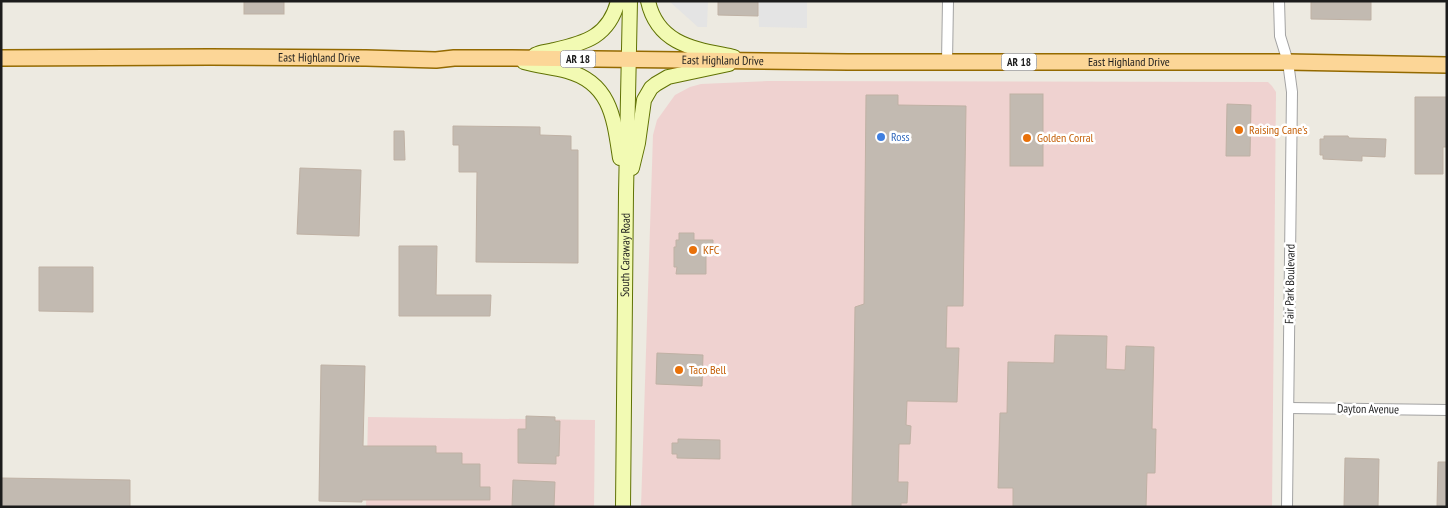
<svg xmlns="http://www.w3.org/2000/svg" width="1448" height="508" viewBox="0 0 1448 508" font-family="'PT Sans Narrow',sans-serif">
<style>
.commercial{fill:#efd2d0}
.parking{fill:#e4e4e4}
.building{fill:#c2bab1;stroke:#bfb1a4}
.lines{fill:none;stroke-linecap:round;stroke-linejoin:round}
.street-casing{stroke:#a3a3a3;stroke-width:12}
.secondary-casing{stroke:#607204;stroke-width:16}
.primary-casing{stroke:#946a00;stroke-width:18}
.street{stroke:#fff;stroke-width:10}
.secondary{stroke:#f2fab3;stroke-width:14}
.primary{stroke:#fcd697;stroke-width:15}
.food-dot{fill:#e8710a;stroke:#fff;stroke-width:2}
.shop-dot{fill:#3f7fe0;stroke:#fff;stroke-width:2}
.labels{text-anchor:middle;stroke-width:5;stroke-linejoin:round;paint-order:stroke}
.shield{fill:#fff;stroke:#606060;stroke-width:1}
.shield-label{font-size:11px;font-weight:bold;fill:#1c1c1c}
.street-label{font-size:12px;fill:#1c1c1c;stroke:#fff}
.food-label{font-size:12px;fill:#c56008;stroke:#fff;text-anchor:start}
.shop-label{font-size:12px;fill:#366cbe;stroke:#fff;text-anchor:start}
</style>
<rect width="100%" height="100%" fill="#edeae1"/>
<g class="commercial">
<path d="M 768,81 L 1268,82 L 1272,86 L 1276,92 L 1272,507 L 641,507 L 653,135 L 657,120 L 675,95 L 690,87 L 701,84 Z"/>
<path d="M 368,417 L 595,420 L 594,507 L 366,507 Z"/>
</g>
<g class="parking">
<path d="M 669,1 L 708,1 L 707,27 L 698,27 Z"/>
<path d="M 758,1 L 807,1 L 807,28 L 759,27 Z"/>
</g>
<g class="building">
<rect x="244" y="1" width="40" height="13"/>
<path d="M 718,1 L 758,1 L 758,16 L 718,15 Z"/>
<path d="M 1311,1 L 1371,1 L 1371,20 L 1311,19 Z"/>
<rect x="1010" y="94" width="33" height="72"/>
<path d="M 866,95 L 898,95 L 898,105 L 966,106 L 963,306 L 947,306 L 946,348 L 959,348 L 957,402 L 907,401 L 906,425 L 911,426 L 910,444 L 899,444 L 898,482 L 908,482 L 907,503 L 901,503 L 901,507 L 852,507 L 855,307 L 864,304 Z"/>
<path d="M 1415,97 L 1447,97 L 1447,147 L 1443,147 L 1443,174 L 1415,174 Z"/>
<path d="M 1227,104 L 1251,105 L 1250,156 L 1226,156 Z"/>
<path d="M 453,126 L 540,127 L 540,135 L 571,136 L 571,150 L 578,150 L 578,263 L 476,262 L 477,172 L 459,172 L 459,145 L 453,145 Z"/>
<path d="M 394,131 L 404,131 L 405,160 L 394,160 Z"/>
<path d="M 1324,136 L 1348,136 L 1349,138 L 1386,139 L 1385,157 L 1362,156 L 1362,161 L 1323,159 L 1323,155 L 1320,155 L 1320,139 L 1324,139 Z"/>
<path d="M 300,168 L 361,170 L 359,236 L 297,234 Z"/>
<path d="M 679,233 L 694,233 L 694,240 L 713,240 L 713,254 L 706,254 L 706,274 L 676,274 L 677,267 L 674,267 L 674,247 L 676,247 L 676,240 L 679,240 Z"/>
<path d="M 399,246 L 437,246 L 436,295 L 491,295 L 490,316 L 399,316 Z"/>
<path d="M 39,267 L 93,267 L 93,312 L 39,311 Z"/>
<path d="M 1055,335 L 1107,336 L 1106,369 L 1125,370 L 1126,346 L 1154,347 L 1152,429 L 1156,429 L 1155,473 L 1147,473 L 1146,507 L 1013,507 L 1013,488 L 998,488 L 1000,413 L 1007,413 L 1008,362 L 1054,363 Z"/>
<path d="M 657,353 L 703,355 L 702,386 L 656,384 Z"/>
<path d="M 321,365 L 365,366 L 363,446 L 436,446 L 436,453 L 462,453 L 462,464 L 480,464 L 480,487 L 490,487 L 490,500 L 362,500 L 362,502 L 319,501 Z"/>
<path d="M 526,416 L 555,417 L 555,421 L 560,421 L 559,456 L 556,456 L 556,464 L 518,463 L 518,429 L 526,429 Z"/>
<path d="M 678,439 L 720,440 L 720,459 L 677,458 L 677,454 L 672,454 L 672,443 L 678,443 Z"/>
<path d="M 1345,458 L 1379,459 L 1378,507 L 1344,507 Z"/>
<path d="M 1438,462 L 1447,462 L 1447,507 L 1437,507 Z"/>
<path d="M 1,478 L 130,480 L 130,507 L 1,507 Z"/>
<path d="M 513,480 L 555,482 L 554,507 L 512,507 Z"/>
</g>
<g class="lines">
<defs>
<g id="street">
<path d="M 1279,1 L 1280,36 L 1288,62 L 1292,92 L 1287,507"/>
<path d="M 947,62 L 948,1"/>
<path d="M 1289,408 L 1447,410"/>
</g>
<g id="secondary">
<path d="M 648,1 C 658,46 697,49 734,57"/>
<path d="M 535,55 C 541,52 547,52 554,50 C 586,43 609,36 618,1"/>
<path d="M 524,62 C 538,66 553,67 567,71 C 611,83 614,119 620,158"/>
<path d="M 632,168 L 638,143 L 644,100 L 651,88 L 656,84 L 668,77 L 729,64"/>
<path id="s1" d="M 623,507 L 626,193 L 630,1"/>
</g>
<g id="primary">
<path id="s2" d="M 1,58 L 210,57 L 366,58 L 436,60 L 454,58 L 512,58 L 848,62 L 1288,62 L 1447,65"/>
</g>
</defs>
<use href="#street" class="street-casing"/>
<use href="#secondary" class="secondary-casing"/>
<use href="#primary" class="primary-casing"/>
<use href="#street" class="street"/>
<use href="#secondary" class="secondary"/>
<use href="#primary" class="primary"/>
</g>
<g class="food-dot">
<circle cx="1239" cy="130" r="5"/>
<circle cx="1027" cy="138" r="5"/>
<circle cx="693" cy="250" r="5"/>
<circle cx="679" cy="370" r="5"/>
</g>
<circle class="shop-dot" cx="881" cy="137" r="5"/>
<g class="labels">
<g class="shield">
<rect x="560.5" y="50.5" width="35" height="17" rx="4"/>
<rect x="1001.5" y="53.5" width="35" height="17" rx="4"/>
</g>
<g class="shield-label">
<text x="578" y="63">AR 18</text>
<text x="1019" y="66">AR 18</text>
</g>
<g class="street-label">
<text dy="4" stroke="none"><textPath href="#s2" startOffset="318">East Highland Drive</textPath></text>
<text dy="4" stroke="none"><textPath href="#s2" startOffset="722">East Highland Drive</textPath></text>
<text dy="4" stroke="none"><textPath href="#s2" startOffset="1128">East Highland Drive</textPath></text>
<text dy="4" stroke="none"><textPath href="#s1" startOffset="252">South Caraway Road</textPath></text>
<text transform="translate(1290 284) rotate(-89)" y="4">Fair Park Boulevard</text>
<text transform="translate(1368 409) rotate(1)" y="4">Dayton Avenue</text>
</g>
<g class="food-label">
<text x="1249" y="134">Raising Cane's</text>
<text x="1037" y="142">Golden Corral</text>
<text x="703" y="254">KFC</text>
<text x="689" y="374">Taco Bell</text>
</g>
<g class="shop-label">
<text x="891" y="141">Ross</text>
</g>
</g>
<rect width="1448" height="508" fill="none" stroke="#1c1c1c" stroke-width="5"/>
</svg>
